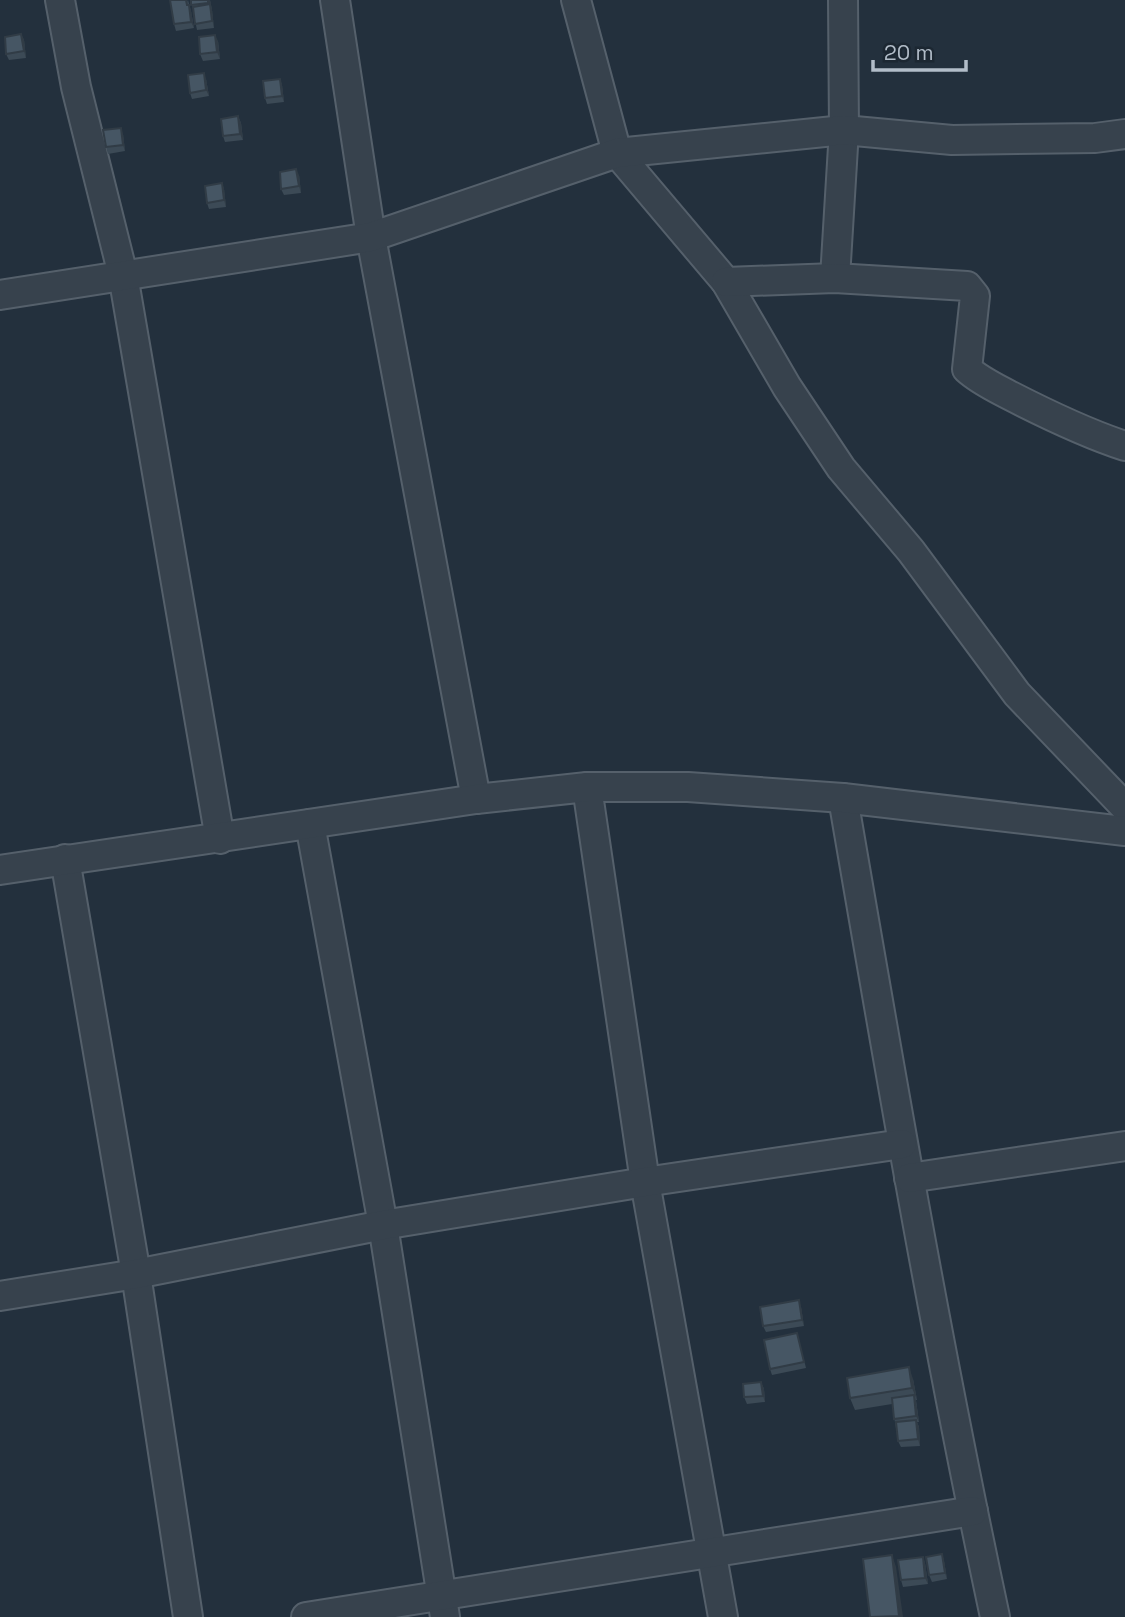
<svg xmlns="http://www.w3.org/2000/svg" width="1125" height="1617" viewBox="0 0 1125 1617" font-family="'Space Grotesk',sans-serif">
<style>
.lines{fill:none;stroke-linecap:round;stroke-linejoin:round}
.minor-casing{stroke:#55606b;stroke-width:32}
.minor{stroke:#37424d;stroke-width:28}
.wall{fill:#3c4a56}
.shaded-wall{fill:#313c46}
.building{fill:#465664;stroke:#313c46;stroke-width:2}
</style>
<rect width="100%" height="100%" fill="#23303d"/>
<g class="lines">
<defs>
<g id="minor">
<path d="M 60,0 L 76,87 L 123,275 L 220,839"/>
<path d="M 335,0 L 371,237 L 476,799"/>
<path d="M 576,0 L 617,153 L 726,282 L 787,387 L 841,468 L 911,551 L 1017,694 L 1125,807"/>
<path d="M 835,278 L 844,130 L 843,0"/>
<path d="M 726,282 L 835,278 L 967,286 L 975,296 L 967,369 C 979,380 994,387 1009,395 C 1046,414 1085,433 1125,446"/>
<path d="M 0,295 L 371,237 L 617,153 L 844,130 L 952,140 L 1095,138 L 1125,134"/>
<path d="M 587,787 L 645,1182 L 723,1617"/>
<path d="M 843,798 C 890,1072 937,1346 995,1617"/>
<path d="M 310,824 L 383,1225 L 445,1617"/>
<path d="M 65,859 L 136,1274 L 188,1617"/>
<path d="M 0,870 L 476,799 L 587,787 L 688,787 L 843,798 L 1125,831"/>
<path d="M 909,1178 L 1125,1146"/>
<path d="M 0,1296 L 136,1274 L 383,1225 L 645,1182 L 902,1144"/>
<path d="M 306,1617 L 973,1511"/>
</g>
</defs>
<use href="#minor" class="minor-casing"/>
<use href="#minor" class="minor"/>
</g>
<g class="wall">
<path d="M 188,0 L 191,11 L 194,28 L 176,31 L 174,24 Z"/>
<path d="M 191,0 L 210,0 L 212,10 L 214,28 L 197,30 Z"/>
<path d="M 21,34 L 24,40 L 26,58 L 9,60 L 6,54 Z"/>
<path d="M 218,41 L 220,59 L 203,61 L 200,54 Z"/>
<path d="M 206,79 L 209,96 L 192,99 L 190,93 Z"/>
<path d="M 280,79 L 282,85 L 284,102 L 267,104 L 265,98 Z"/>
<path d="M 238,116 L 241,123 L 243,140 L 225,142 L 223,136 Z"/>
<path d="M 123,134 L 125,151 L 108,154 L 106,147 Z"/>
<path d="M 299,175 L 301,193 L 284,195 L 281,189 Z"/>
<path d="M 222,183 L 224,189 L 226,207 L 209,209 L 207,203 Z"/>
<path d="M 801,1307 L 804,1326 L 766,1332 L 763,1326 Z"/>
<path d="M 797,1333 L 806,1368 L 772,1375 L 770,1369 Z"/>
<path d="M 913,1379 L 917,1400 L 916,1400 L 919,1422 L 917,1422 L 919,1427 L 920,1446 L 901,1447 L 898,1441 L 892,1404 L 855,1410 L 850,1398 Z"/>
<path d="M 761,1382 L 764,1389 L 765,1402 L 747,1404 L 744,1397 Z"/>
<path d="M 942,1554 L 944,1561 L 947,1579 L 932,1582 L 929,1575 Z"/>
<path d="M 923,1557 L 925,1563 L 928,1584 L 903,1587 L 901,1580 Z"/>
</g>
<g class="shaded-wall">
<path d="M 208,0 L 210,0 L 212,10 L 214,28 Z"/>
<path d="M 189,5 L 191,11 L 194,28 L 191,22 Z"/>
<path d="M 21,34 L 24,40 L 26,58 L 24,51 Z"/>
<path d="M 215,35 L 218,41 L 220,59 L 217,52 Z"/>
<path d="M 204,73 L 206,79 L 209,96 L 206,90 Z"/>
<path d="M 280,79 L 282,85 L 284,102 L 282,96 Z"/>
<path d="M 238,116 L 241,123 L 243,140 L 240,134 Z"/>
<path d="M 121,128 L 123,134 L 125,151 L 123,145 Z"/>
<path d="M 296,169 L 299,175 L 301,193 L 299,186 Z"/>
<path d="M 222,183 L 224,189 L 226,207 L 224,200 Z"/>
<path d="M 799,1300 L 801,1307 L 804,1326 L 802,1320 Z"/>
<path d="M 909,1367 L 913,1379 L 917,1400 L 912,1388 Z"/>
<path d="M 761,1382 L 764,1389 L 765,1402 L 763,1396 Z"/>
<path d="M 914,1395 L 916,1401 L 919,1422 L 916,1416 Z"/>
<path d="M 916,1420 L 919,1427 L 920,1446 L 918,1439 Z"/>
<path d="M 942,1554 L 944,1561 L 947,1579 L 945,1573 Z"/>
<path d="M 892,1555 L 896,1567 L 903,1617 L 900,1617 L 899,1616 Z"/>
<path d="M 923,1557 L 925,1563 L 928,1584 L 925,1578 Z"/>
</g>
<g class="building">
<path d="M 170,0 L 186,0 L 187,5 L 189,5 L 191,22 L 174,24 Z"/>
<path d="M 191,0 L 208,0 L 208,3 L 191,5 Z"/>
<path d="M 210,4 L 212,21 L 195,24 L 193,7 Z"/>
<path d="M 21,34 L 24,51 L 6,54 L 5,37 Z"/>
<path d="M 215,35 L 217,52 L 200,54 L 199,37 Z"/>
<path d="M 204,73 L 206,90 L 190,93 L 188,75 Z"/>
<path d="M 280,79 L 282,96 L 265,98 L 263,81 Z"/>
<path d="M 238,116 L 240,134 L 223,136 L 221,119 Z"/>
<path d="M 121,128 L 123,145 L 106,147 L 103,130 Z"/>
<path d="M 296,169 L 299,186 L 281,189 L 280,172 Z"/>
<path d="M 222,183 L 224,200 L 207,203 L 205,186 Z"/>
<path d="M 799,1300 L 802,1320 L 763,1326 L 760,1307 Z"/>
<path d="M 797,1333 L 804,1362 L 770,1369 L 764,1340 Z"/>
<path d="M 909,1367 L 912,1388 L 850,1398 L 847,1378 Z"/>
<path d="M 761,1382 L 763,1396 L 744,1397 L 743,1384 Z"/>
<path d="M 914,1395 L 916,1416 L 894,1419 L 892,1398 Z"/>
<path d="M 916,1420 L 918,1439 L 898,1441 L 896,1422 Z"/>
<path d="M 942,1554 L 945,1573 L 929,1575 L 926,1557 Z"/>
<path d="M 892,1555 L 899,1616 L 870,1617 L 863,1559 Z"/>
<path d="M 923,1557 L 925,1578 L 901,1580 L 898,1560 Z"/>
</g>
<path d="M873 60v10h93v-10" fill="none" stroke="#b2bdc9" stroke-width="3.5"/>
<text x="884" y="60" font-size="21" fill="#b2bdc9" stroke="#1c2732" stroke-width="5" paint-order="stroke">20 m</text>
</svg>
